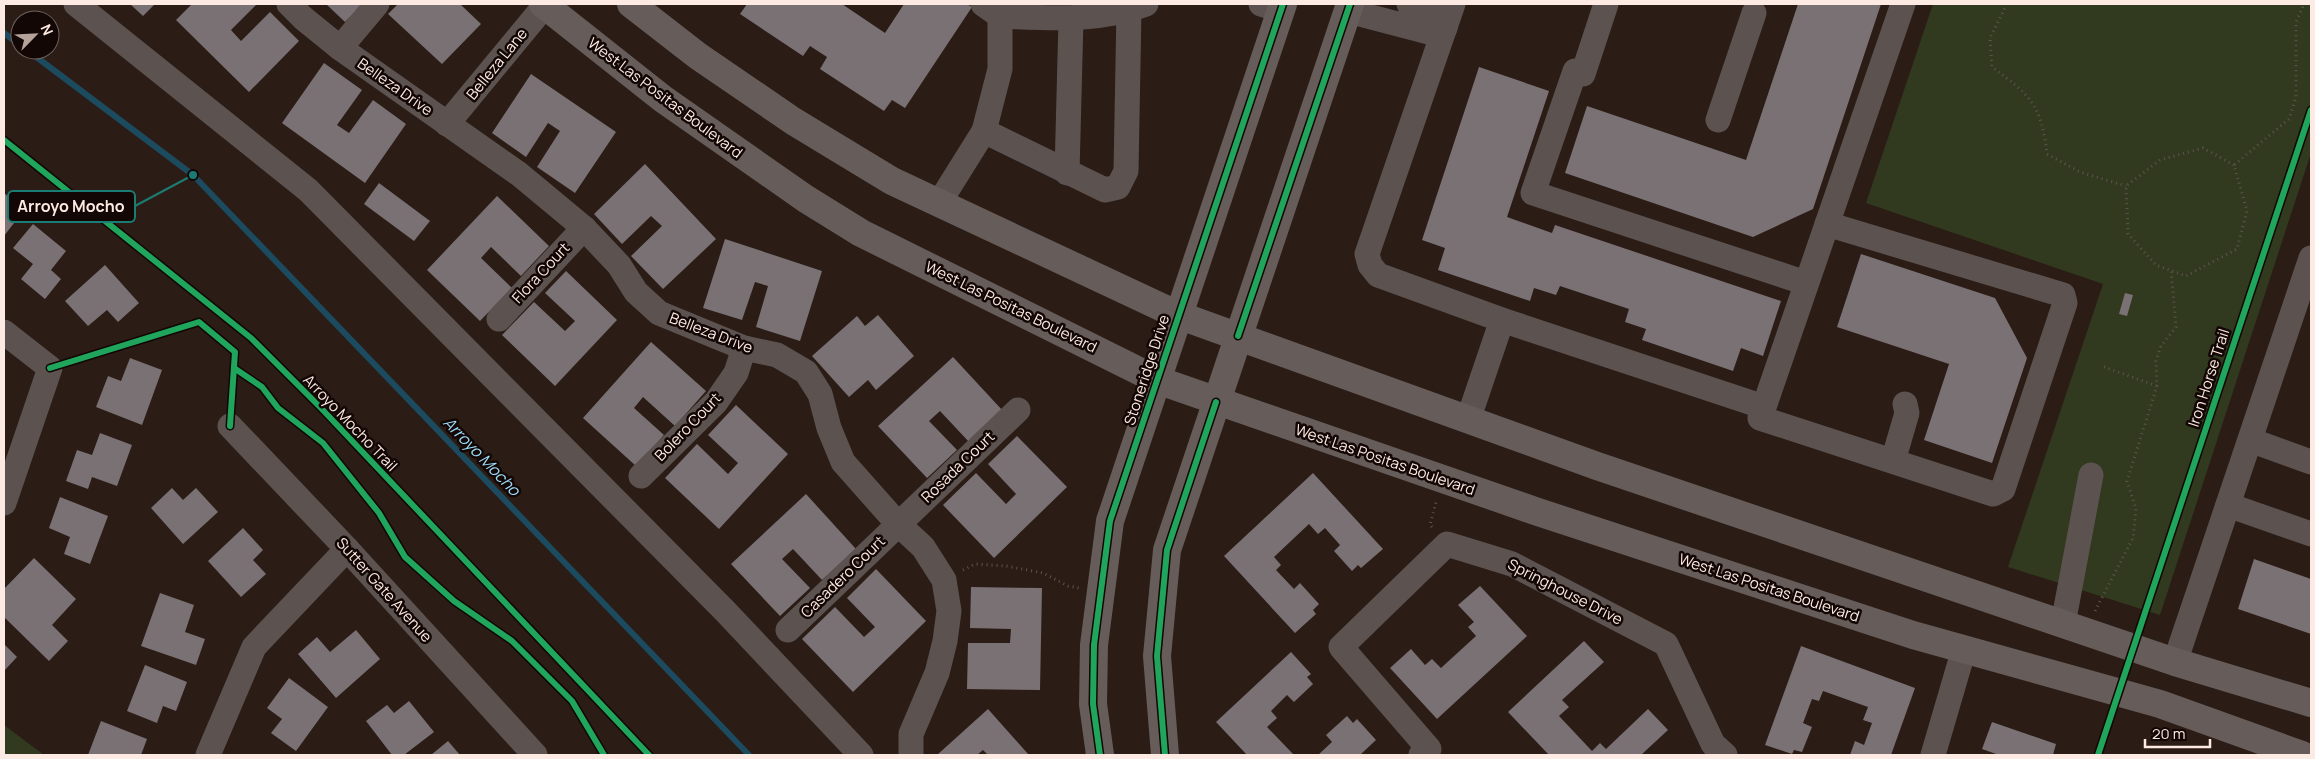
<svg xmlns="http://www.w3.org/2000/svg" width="2315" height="759" viewBox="0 0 2315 759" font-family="Manrope,sans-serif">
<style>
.green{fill:#31391f}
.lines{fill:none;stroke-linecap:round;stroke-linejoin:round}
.stream{stroke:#1c4b5f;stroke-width:6}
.building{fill:#7a7175}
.path{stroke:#5e5551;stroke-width:3;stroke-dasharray:1 4;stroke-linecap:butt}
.minor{stroke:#5c5351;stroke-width:25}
.major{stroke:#665c59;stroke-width:28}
.cycleway-casing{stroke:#120704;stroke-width:9}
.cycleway{stroke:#20a55d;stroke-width:6}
.labels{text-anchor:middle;stroke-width:5;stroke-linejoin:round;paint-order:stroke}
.street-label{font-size:15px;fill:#fdeae3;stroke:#120704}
.water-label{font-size:16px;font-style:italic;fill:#9cdbfa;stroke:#120704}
.leader{fill:none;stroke:#1b7c74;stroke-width:2}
.callout-dot{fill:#1b7c74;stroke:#120704;stroke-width:2}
.callout{fill:#120704;stroke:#1b7c74;stroke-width:2}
.callout-label{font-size:16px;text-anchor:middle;font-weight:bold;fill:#fdeae3}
</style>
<rect width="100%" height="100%" fill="#2b1c15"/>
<g class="green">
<path d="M 1933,4 L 2311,4 L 2311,153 L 2160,615 L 2008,567 L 2103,284 L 1866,203 Z"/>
<path d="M 4,725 L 44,755 L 4,755 Z"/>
</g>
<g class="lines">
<g class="stream">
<path d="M 4,33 L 20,45"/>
<path d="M 27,50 L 193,175 L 749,755"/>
</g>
</g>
<g class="building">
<path d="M 130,4 L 155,4 L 143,16 Z"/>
<path d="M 192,4 L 257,4 L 231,30 L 241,41 L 270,12 L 299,41 L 249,92 L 176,20 Z"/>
<path d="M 326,4 L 363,4 L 345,22 Z"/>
<path d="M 398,4 L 460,4 L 481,24 L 442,64 L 388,14 Z"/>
<path d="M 747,4 L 842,4 L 885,33 L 904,4 L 967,4 L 972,7 L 905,108 L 892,100 L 884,111 L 820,69 L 827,57 L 810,46 L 803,56 L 740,14 Z"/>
<path d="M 1798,4 L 1881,4 L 1813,209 L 1753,237 L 1565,173 L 1587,106 L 1746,160 Z"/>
<path d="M 324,63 L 362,90 L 337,125 L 349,133 L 373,100 L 406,124 L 365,183 L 282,123 Z"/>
<path d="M 1479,67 L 1549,91 L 1507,217 L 1552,233 L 1555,225 L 1781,301 L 1763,356 L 1741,348 L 1733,371 L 1642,340 L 1646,329 L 1625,322 L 1629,309 L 1560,286 L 1556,295 L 1534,288 L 1530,301 L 1438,270 L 1445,248 L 1422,240 Z"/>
<path d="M 531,74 L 616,132 L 575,193 L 537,167 L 560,131 L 548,123 L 526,157 L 492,133 Z"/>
<path d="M 645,164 L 716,239 L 663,289 L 631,256 L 662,226 L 651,216 L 622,244 L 594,214 Z"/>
<path d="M 379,183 L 430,221 L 414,241 L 364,204 Z"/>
<path d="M 4,193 L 24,210 L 4,236 Z"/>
<path d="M 497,196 L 549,246 L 521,276 L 491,247 L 481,258 L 512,288 L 480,321 L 427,270 Z"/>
<path d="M 33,224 L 66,251 L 51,270 L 61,279 L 45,299 L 21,279 L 33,264 L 13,248 Z"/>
<path d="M 725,239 L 822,271 L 800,341 L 756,327 L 768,286 L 755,282 L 742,320 L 703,308 Z"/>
<path d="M 1861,254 L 1995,298 L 2027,358 L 1992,463 L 1924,440 L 1949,364 L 1837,327 Z"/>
<path d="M 105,265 L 139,303 L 118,322 L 107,310 L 88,326 L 65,301 Z"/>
<path d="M 566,271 L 617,320 L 555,386 L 502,335 L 534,302 L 565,331 L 575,321 L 545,293 Z"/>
<path d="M 2125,293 L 2133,295 L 2127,316 L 2119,314 Z"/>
<path d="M 878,315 L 914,356 L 876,390 L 868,380 L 849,397 L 812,356 L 857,316 L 865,326 Z"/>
<path d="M 651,342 L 706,391 L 675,426 L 643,397 L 634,408 L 664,435 L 636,466 L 583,418 Z"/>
<path d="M 953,357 L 1003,411 L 969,442 L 940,411 L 929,421 L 957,450 L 927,478 L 878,426 Z"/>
<path d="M 130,358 L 162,370 L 142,425 L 96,407 L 108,376 L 121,381 Z"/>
<path d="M 736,405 L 788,454 L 719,529 L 665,478 L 697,444 L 728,474 L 738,463 L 708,435 Z"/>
<path d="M 100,433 L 132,445 L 117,486 L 92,477 L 88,489 L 66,481 L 77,450 L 92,455 Z"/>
<path d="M 1017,436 L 1067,487 L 994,558 L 943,505 L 976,473 L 1006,504 L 1016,494 L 988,464 Z"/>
<path d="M 1313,473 L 1383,549 L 1361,568 L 1358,565 L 1352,571 L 1334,551 L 1340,545 L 1325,528 L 1318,534 L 1309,524 L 1274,557 L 1281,565 L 1276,570 L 1294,589 L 1300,583 L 1319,604 L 1313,610 L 1316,614 L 1295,633 L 1224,556 Z"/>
<path d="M 172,488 L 183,500 L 196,488 L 218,512 L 183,544 L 151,508 Z"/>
<path d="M 806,494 L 856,549 L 822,580 L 793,549 L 782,559 L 810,588 L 780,616 L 731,564 Z"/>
<path d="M 60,497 L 108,516 L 90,564 L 64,554 L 70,537 L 49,528 Z"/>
<path d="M 243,528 L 263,550 L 253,560 L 266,574 L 241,597 L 208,561 Z"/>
<path d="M 34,558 L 76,599 L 52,625 L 68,641 L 49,661 L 4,617 L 4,589 Z"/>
<path d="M 2254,559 L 2311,579 L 2311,634 L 2238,609 Z"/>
<path d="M 876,569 L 926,621 L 853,692 L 802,639 L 835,607 L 864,637 L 875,627 L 847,598 Z"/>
<path d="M 1480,586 L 1527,636 L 1437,719 L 1390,668 L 1411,649 L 1425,665 L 1432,659 L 1441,668 L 1476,636 L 1468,627 L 1474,622 L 1458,605 Z"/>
<path d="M 971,587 L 1042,588 L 1040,690 L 967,689 L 968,643 L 1010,643 L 1011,629 L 970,628 Z"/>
<path d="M 160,593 L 194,605 L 185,632 L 205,639 L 196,665 L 141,646 Z"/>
<path d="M 356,630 L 380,659 L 336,698 L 298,654 L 317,637 L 330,652 Z"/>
<path d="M 1584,641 L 1604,662 L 1562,700 L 1569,707 L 1559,716 L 1592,751 L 1600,743 L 1606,749 L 1648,709 L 1668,730 L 1641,755 L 1549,755 L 1508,712 Z"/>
<path d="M 4,644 L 17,657 L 4,671 Z"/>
<path d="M 1801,646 L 1915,688 L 1891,755 L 1850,755 L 1855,741 L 1864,745 L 1872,723 L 1863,720 L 1868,707 L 1823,691 L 1819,701 L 1812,699 L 1803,723 L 1812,727 L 1802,752 L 1794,750 L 1792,754 L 1765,745 Z"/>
<path d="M 1291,652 L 1311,674 L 1307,677 L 1313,684 L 1294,702 L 1287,695 L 1271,711 L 1277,718 L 1267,727 L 1294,755 L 1247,755 L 1216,722 Z"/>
<path d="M 145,665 L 187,682 L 176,711 L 163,706 L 157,723 L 127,711 Z"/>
<path d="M 289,678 L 328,707 L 296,751 L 271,733 L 282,719 L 267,708 Z"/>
<path d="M 409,701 L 434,732 L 404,755 L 392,755 L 366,721 L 387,705 L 394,713 Z"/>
<path d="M 988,709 L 1029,755 L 988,755 L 983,750 L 977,755 L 937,755 Z"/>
<path d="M 1347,716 L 1353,723 L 1357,719 L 1376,740 L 1360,755 L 1318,755 L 1332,742 L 1326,735 Z"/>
<path d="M 101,721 L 147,739 L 141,755 L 88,755 Z"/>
<path d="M 1992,722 L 2056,744 L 2053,755 L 1999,755 L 1982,749 Z"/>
<path d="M 448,741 L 460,755 L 431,755 Z"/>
</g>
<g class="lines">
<g class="path">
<path d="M 2007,4 L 1990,38 L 1992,67 C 2031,96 2041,104 2047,154 L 2080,172 L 2126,186"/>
<path d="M 2234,165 L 2203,148 L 2160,160 L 2126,186 L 2128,234 L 2156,265 L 2186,276 L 2237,249 L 2247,211 L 2234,165 L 2289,119 L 2296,97 L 2296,22 L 2304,4"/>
<path d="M 2104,367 L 2157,386"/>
<path d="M 1432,527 L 1430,525 L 1436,502"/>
<path d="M 963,570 L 975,564 L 1006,566 L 1043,573 L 1068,586 L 1079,588"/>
<path d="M 2095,611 L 2133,538 L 2136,509 L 2127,481 L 2157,386 L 2156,361 L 2161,346 L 2176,327 L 2171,269"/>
</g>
<g class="minor">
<path d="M 76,4 L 308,190 L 725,611 L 861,755"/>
<path d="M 289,4 L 303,18 L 340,48 L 519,174 L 584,228 L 619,265 L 636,292 L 659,313 L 744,348 L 777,355 L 806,372 L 820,394 L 829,428 L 843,462 L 898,524 L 923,547 L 944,580 L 949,611 L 945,641 L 937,673 L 911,734 L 911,755"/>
<path d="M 1261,4 L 1280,10"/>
<path d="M 1453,4 L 1367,254 L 1370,265 L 1378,275 L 1502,320 L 1764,407 L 1903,4"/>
<path d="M 1348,11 L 1432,33 L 1445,28 L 1440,13 L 1409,4"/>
<path d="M 1000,16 C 1050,18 1099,22 1146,4"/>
<path d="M 340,48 L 377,4"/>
<path d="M 1575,71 L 1533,193 L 1806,283"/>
<path d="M 1583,74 L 1606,4"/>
<path d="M 1718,120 L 1754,13"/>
<path d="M 447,124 L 546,4"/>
<path d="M 984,131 L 1105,190 L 1118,187 L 1126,171 L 1129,10"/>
<path d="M 1067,173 L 1071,19"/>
<path d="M 939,203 L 984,131 L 1000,69 L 1000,16 L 983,4"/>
<path d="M 499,319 L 584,228"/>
<path d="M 4,332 L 50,368 L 4,503"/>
<path d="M 1760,418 L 1993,494 L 2003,489 L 2065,303 L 2063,295 L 1827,224"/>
<path d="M 1468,420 L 1502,320"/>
<path d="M 230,426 L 347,549 L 535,755"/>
<path d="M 2250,440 L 2311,462"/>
<path d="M 1893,461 L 1907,413 L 1905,404"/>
<path d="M 641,476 L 716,402 L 736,373 L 744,348"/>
<path d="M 2228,505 L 2311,534"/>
<path d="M 2063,624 L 2091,475"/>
<path d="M 788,630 L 1018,410"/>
<path d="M 2175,662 L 2311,258"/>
<path d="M 208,755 L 254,647 L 347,549"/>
<path d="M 1421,755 L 1429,749 L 1341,647 L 1447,544 L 1512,564 L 1666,644 L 1713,744 L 1725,755"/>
<path d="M 1933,755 L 1964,649"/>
</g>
<g class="major">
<path d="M 543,4 L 663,99 L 806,199 L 861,233 L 1157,380 L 1538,512 L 1913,635 L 2160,704 L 2302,755"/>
<path d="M 631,4 L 698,56 L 793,121 L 892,181 L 1178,315 L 1597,466 L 2175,662 L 2311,703"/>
<path d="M 1100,755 L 1093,704 L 1094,645 L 1110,521 L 1283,4"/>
<path d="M 1165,755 L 1157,656 L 1167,550 L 1350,4"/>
</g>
<defs>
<g id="cycleway">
<path d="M 4,140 L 251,338 L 320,407 L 649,755"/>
<path d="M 1238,336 L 1350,4"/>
<path d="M 50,368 L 199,322 L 235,352 L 230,426"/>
<path d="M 234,368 L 262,387 L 278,408 L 323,443 L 379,513 L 405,557 L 454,601 L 512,641 L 572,701 L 604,755"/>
<path d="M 1100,755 L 1093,704 L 1094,645 L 1110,521 L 1283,4"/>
<path d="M 1165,755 L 1157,656 L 1167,550 L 1216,402"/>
<path d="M 2098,755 L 2311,110"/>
</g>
</defs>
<use href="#cycleway" class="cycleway-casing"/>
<use href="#cycleway" class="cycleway"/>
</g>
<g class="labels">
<g class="street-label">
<text transform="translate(497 64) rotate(-51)" y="5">Belleza Lane</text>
<text transform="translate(395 87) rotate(35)" y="5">Belleza Drive</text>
<text transform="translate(665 98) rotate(37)" y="5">West Las Positas Boulevard</text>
<text transform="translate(541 273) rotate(-47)" y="5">Flora Court</text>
<text transform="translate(1011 307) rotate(26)" y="5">West Las Positas Boulevard</text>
<text transform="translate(711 333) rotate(21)" y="5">Belleza Drive</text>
<text transform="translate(1147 370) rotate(-72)" y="5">Stoneridge Drive</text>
<text transform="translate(2209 378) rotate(-72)" y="5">Iron Horse Trail</text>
<text transform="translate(350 423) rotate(46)" y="5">Arroyo Mocho Trail</text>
<text transform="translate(688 427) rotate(-46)" y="5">Bolero Court</text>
<text transform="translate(1385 460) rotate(19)" y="5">West Las Positas Boulevard</text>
<text transform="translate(958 467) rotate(-44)" y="5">Rosada Court</text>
<text transform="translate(843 577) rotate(-44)" y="5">Casadero Court</text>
<text transform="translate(1769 588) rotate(18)" y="5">West Las Positas Boulevard</text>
<text transform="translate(384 590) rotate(48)" y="5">Sutter Gate Avenue</text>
<text transform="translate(1565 592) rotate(27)" y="5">Springhouse Drive</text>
</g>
<g class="water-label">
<text transform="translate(482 456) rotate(46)" y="6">Arroyo Mocho</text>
</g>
</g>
<path class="leader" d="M193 175L135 206"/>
<circle class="callout-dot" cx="193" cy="175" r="5"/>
<rect class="callout" x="8" y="191" width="127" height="31" rx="5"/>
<g class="callout-label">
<text x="71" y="212">Arroyo Mocho</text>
</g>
<rect width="2315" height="759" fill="none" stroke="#fdeae3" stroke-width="10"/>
<g transform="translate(35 35) rotate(66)"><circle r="24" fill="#120704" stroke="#70625d"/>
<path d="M0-4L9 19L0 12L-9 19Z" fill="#b4a29b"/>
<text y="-8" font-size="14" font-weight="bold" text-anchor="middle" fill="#fdeae3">N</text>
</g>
<path d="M2145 739v8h65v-8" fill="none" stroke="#fdeae3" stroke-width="2.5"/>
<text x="2152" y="739" font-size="15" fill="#fdeae3" stroke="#120704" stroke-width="4" paint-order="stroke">20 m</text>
</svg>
